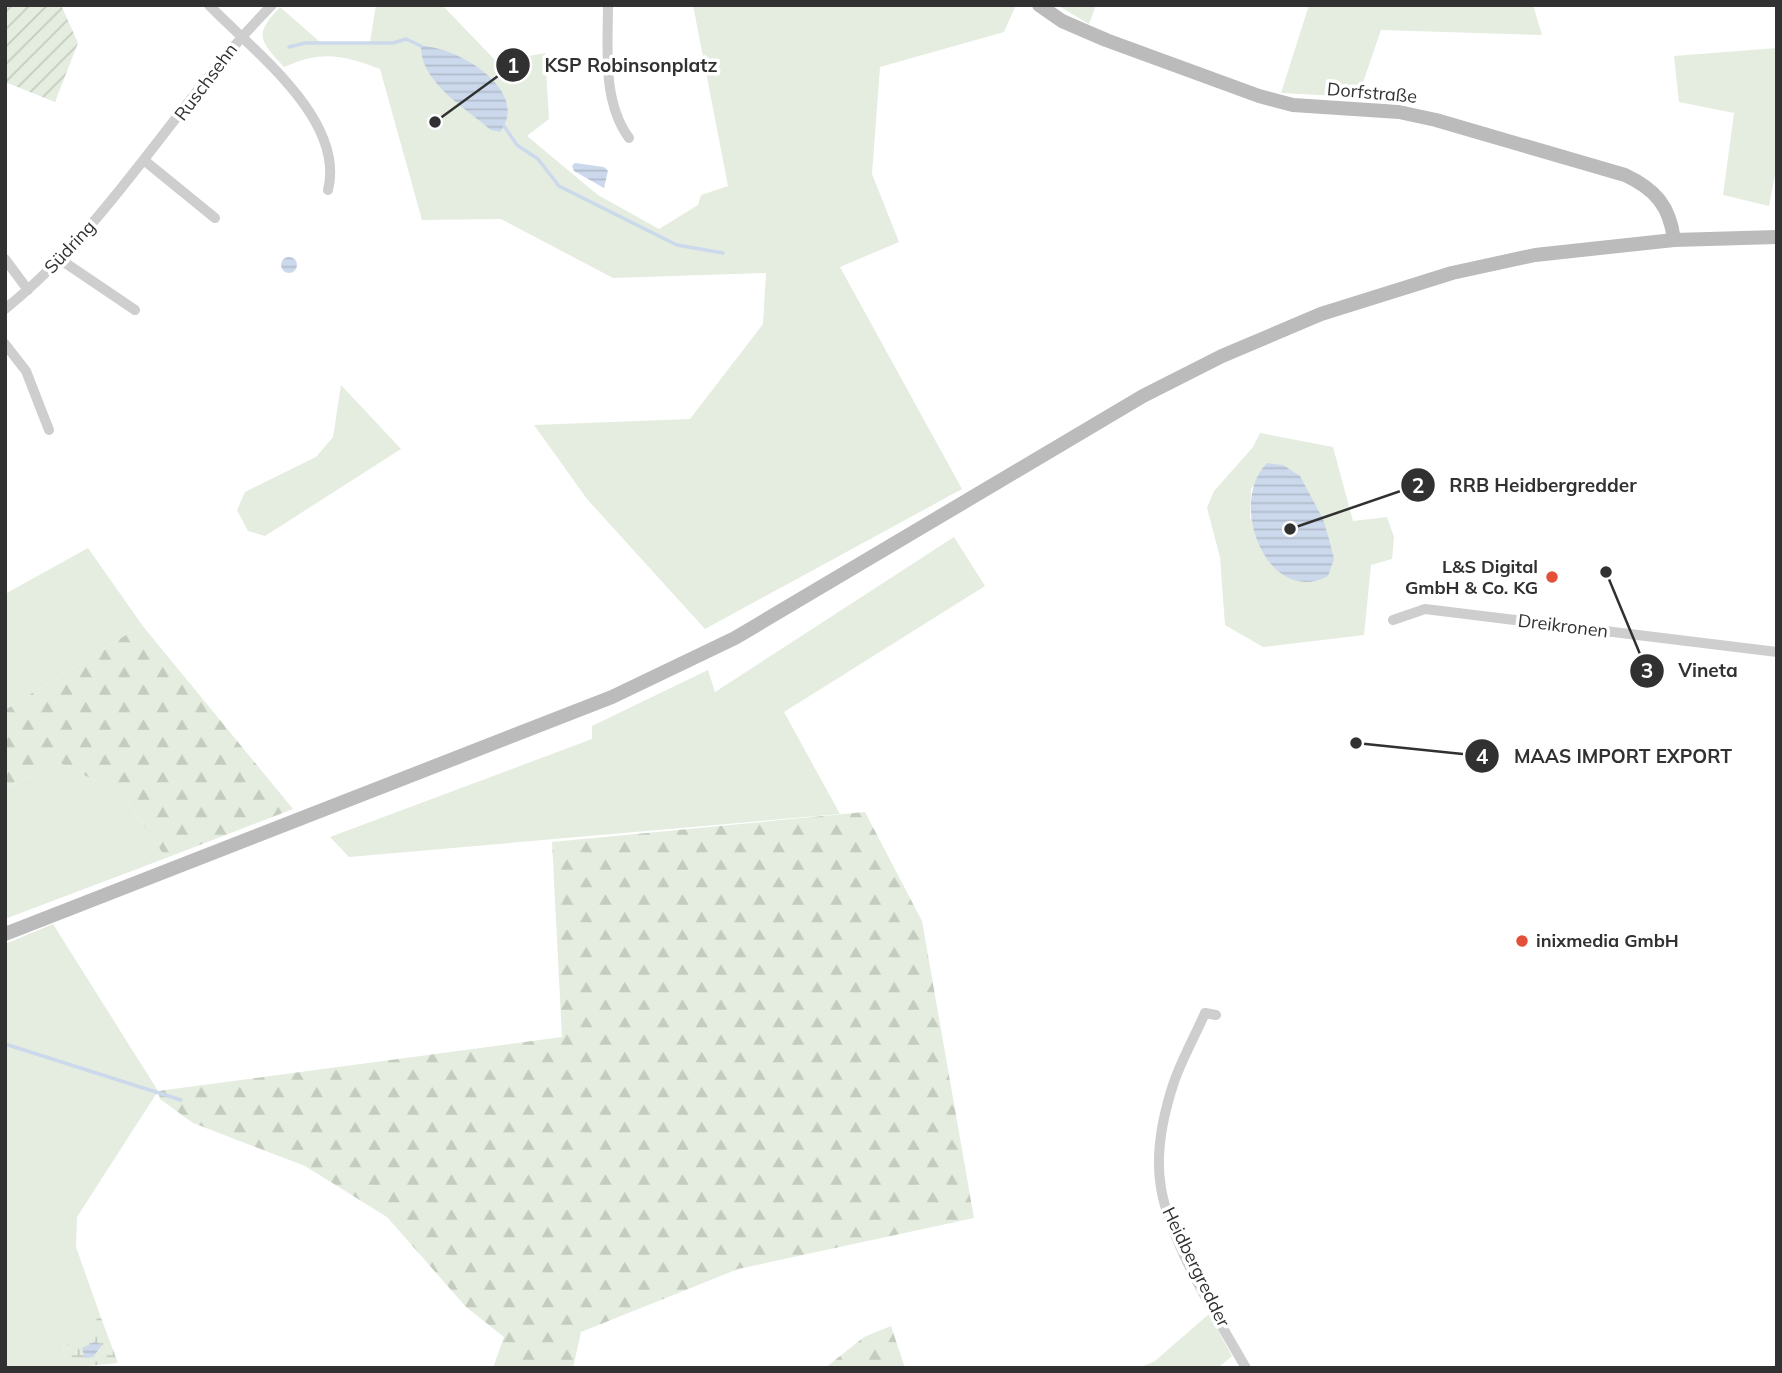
<svg xmlns="http://www.w3.org/2000/svg" width="1782" height="1373" viewBox="0 0 1782 1373" font-family="Mulish,sans-serif">
<style>
.green{fill:#e4eddf;fill-rule:evenodd}
.forest{fill:url(#forest-firs)}
.wetland{fill:url(#wetland-marsh)}
.garden{fill:url(#garden-furrows)}
.water{fill:url(#water-rules)}
.lines{fill:none;stroke-linecap:round;stroke-linejoin:round}
.stream{stroke:#ccd9ec;stroke-width:3.5}
.street{stroke:#cecece;stroke-width:10}
.secondary{stroke:#bbb;stroke-width:14}
.poi-dot{fill:#e25039;stroke:#fff;stroke-width:2.5}
.labels{text-anchor:middle;stroke-width:7;stroke-linejoin:round;paint-order:stroke}
.street-label{font-size:18px;fill:#313131;stroke:#fff}
.poi-label{font-size:18px;font-weight:bold;fill:#313131;stroke:#fff;text-anchor:end}
.leader{fill:none;stroke:#313131;stroke-width:2.5}
.callout-dot{fill:#313131;stroke:#fff;stroke-width:2.5}
.mark-label{font-size:21px;text-anchor:middle;font-weight:bold;fill:#fff}
.callout-label{font-size:19px;text-anchor:middle;font-weight:bold;fill:#313131;stroke:#fff;stroke-width:7;stroke-linejoin:round;paint-order:stroke}
</style>
<defs>
<pattern id="forest-firs" width="22" height="20" patternUnits="userSpaceOnUse" patternTransform="scale(1.75)"><rect width="22" height="20" fill="#e4eddf"/><path d="M5 1l3.5 6h-7zM16 11l3.5 6h-7z" fill="#c4ccc0"/></pattern>
<pattern id="wetland-marsh" width="20" height="14" patternUnits="userSpaceOnUse" patternTransform="scale(1.75)"><rect width="20" height="14" fill="#e4eddf"/><path d="M1 5h8M5 5V1M11 12h8M15 12V8" fill="none" stroke="#c4ccc0"/></pattern>
<pattern id="garden-furrows" width="10" height="10" patternUnits="userSpaceOnUse" patternTransform="scale(1.75)"><rect width="10" height="10" fill="#e4eddf"/><path d="M-1 1l2-2M0 10L10 0M9 11l2-2" fill="none" stroke="#c4ccc0"/></pattern>
<pattern id="water-rules" width="6" height="5" patternUnits="userSpaceOnUse" patternTransform="scale(1.75)"><rect width="6" height="5" fill="#ccd9ec"/><path d="M0 2.5h6" fill="none" stroke="#b0bbcb"/></pattern>
</defs>
<rect width="100%" height="100%" fill="#fff"/>
<g class="green">
<path d="M 376,5 L 442,5 L 497,62 L 545,53 L 549,119 L 527,136 L 598,195 L 659,229 L 698,205 L 701,195 L 728,186 L 693,5 L 1016,5 L 1004,32 L 880,67 L 872,174 L 899,242 L 840,267 L 962,489 L 705,629 L 587,499 L 534,425 L 690,419 L 763,324 L 766,273 L 613,278 L 501,219 L 422,220 L 380,69 C 343,55 322,50 284,67 C 260,41 253,35 280,7 L 320,42 L 370,42 Z"/>
<path d="M 1057,5 L 1096,5 L 1089,24 Z"/>
<path d="M 1309,5 L 1533,5 L 1542,35 L 1381,30 L 1358,97 L 1281,93 Z"/>
<path d="M 1777,48 L 1777,164 L 1769,206 L 1723,195 L 1734,113 L 1679,102 L 1674,56 Z"/>
<path d="M 341,385 L 401,449 L 265,536 L 248,531 L 237,510 L 245,492 L 316,457 L 333,437 Z"/>
<path d="M 1260,433 L 1333,447 L 1353,521 L 1387,517 L 1394,537 L 1392,559 L 1371,565 L 1364,635 L 1263,647 L 1225,625 L 1220,557 L 1207,508 L 1214,491 L 1253,447 ZM 1269,465 L 1250,520 L 1251,489 Z"/>
<path d="M 954,537 L 985,586 L 784,712 L 840,814 L 349,857 L 330,837 L 592,739 L 592,726 L 708,670 L 715,692 Z"/>
<path d="M 88,548 L 142,625 L 5,710 L 5,594 Z"/>
<path d="M 58,762 L 122,794 L 166,858 L 5,919 L 5,789 Z"/>
<path d="M 53,924 L 158,1091 L 77,1217 L 76,1247 L 100,1315 L 84,1334 L 63,1347 L 68,1368 L 5,1368 L 5,944 Z"/>
<path d="M 1209,1314 L 1232,1356 L 1218,1368 L 1139,1368 L 1155,1361 Z"/>
</g>
<g class="forest">
<path d="M 142,625 L 293,809 L 166,858 L 122,794 L 58,762 L 5,789 L 5,710 Z"/>
<path d="M 865,812 L 922,921 L 974,1218 L 738,1269 L 581,1332 L 573,1368 L 493,1368 L 504,1337 L 466,1307 L 387,1217 L 305,1166 L 193,1123 L 160,1099 L 158,1091 L 562,1037 L 552,842 Z"/>
<path d="M 891,1326 L 905,1368 L 825,1368 L 864,1337 Z"/>
</g>
<path class="wetland" d="M 100,1315 L 118,1363 L 68,1368 L 63,1347 L 84,1334 Z"/>
<path class="garden" d="M 5,5 L 61,5 L 78,43 L 55,102 L 5,82 Z"/>
<g class="water">
<path d="M 421,46 C 456,46 532,90 500,132 L 491,130 C 467,109 420,82 421,46 Z"/>
<path d="M 575,163 L 604,167 L 608,171 L 604,188 L 574,171 L 572,166 Z"/>
<circle cx="289" cy="265" r="8"/>
<path d="M 1267,463 L 1283,465 L 1300,476 L 1323,519 L 1329,539 L 1334,559 L 1328,576 C 1269,608 1226,504 1267,463 Z"/>
<path d="M 95,1342 L 102,1345 L 93,1357 L 85,1358 L 82,1348 Z"/>
</g>
<g class="lines">
<g class="stream">
<path d="M 289,47 L 305,43 L 393,43 L 406,39 L 421,46"/>
<path d="M 504,126 L 517,145 L 538,159 L 559,186 L 677,245 L 723,253"/>
<path d="M 5,1044 L 181,1100"/>
</g>
<g class="street">
<path d="M 209,5 C 251,49 346,119 328,190"/>
<path d="M 608,5 C 608,49 602,101 629,138"/>
<path d="M 145,161 L 215,218"/>
<path d="M 5,259 L 28,290"/>
<path d="M 61,260 L 135,310"/>
<path d="M 5,309 C 112,223 177,101 272,5"/>
<path d="M 5,344 L 26,371 L 49,430"/>
<path d="M 1393,620 L 1425,609 L 1777,652"/>
<path d="M 1216,1015 L 1205,1013 C 1195,1036 1182,1059 1174,1082 C 1163,1115 1155,1154 1161,1188 C 1170,1243 1218,1319 1246,1368"/>
</g>
<g class="secondary">
<path d="M 1039,5 L 1062,21 L 1106,40 L 1259,96 L 1293,105 L 1399,112 L 1436,120 L 1625,175 C 1655,189 1670,206 1674,240"/>
<path d="M 5,934 L 612,697 L 735,638 L 1143,396 L 1222,356 L 1321,314 L 1452,273 L 1535,255 L 1674,240 L 1777,237"/>
</g>
</g>
<g class="poi-dot">
<circle cx="1552" cy="577" r="7"/>
<circle cx="1522" cy="941" r="7"/>
</g>
<g class="labels">
<g class="street-label">
<text transform="translate(206 82) rotate(-53)" y="6">Ruschsehn</text>
<text transform="translate(1372 93) rotate(5)" y="6">Dorfstraße</text>
<text transform="translate(70 247) rotate(-47)" y="6">Südring</text>
<text transform="translate(1563 626) rotate(7)" y="6">Dreikronen</text>
<text transform="translate(1196 1267) rotate(64)" y="6">Heidbergredder</text>
</g>
<g class="poi-label">
<text x="1538" y="573">L&amp;S Digital<tspan x="1538" dy="21">GmbH &amp; Co. KG</tspan></text>
<text x="1536" y="947" text-anchor="start">inixmedia GmbH</text>
</g>
</g>
<path class="leader" d="M435 122L513 65M1290 529L1418 485M1606 572L1647 671M1356 743L1482 756"/>
<g class="callout-dot">
<circle cx="435" cy="122" r="7"/>
<circle cx="1290" cy="529" r="7"/>
<circle cx="1606" cy="572" r="7"/>
<circle cx="1356" cy="743" r="7"/>
<circle cx="513" cy="65" r="18"/>
<circle cx="1418" cy="485" r="18"/>
<circle cx="1647" cy="671" r="18"/>
<circle cx="1482" cy="756" r="18"/>
</g>
<g class="mark-label">
<text x="513" y="73">1</text>
<text x="1418" y="493">2</text>
<text x="1647" y="678">3</text>
<text x="1482" y="764">4</text>
</g>
<g class="callout-label">
<text x="631" y="72">KSP Robinsonplatz</text>
<text x="1543" y="492">RRB Heidbergredder</text>
<text x="1708" y="677">Vineta</text>
<text x="1623" y="763">MAAS IMPORT EXPORT</text>
</g>
<rect width="1782" height="1373" fill="none" stroke="#313131" stroke-width="14"/>
</svg>
